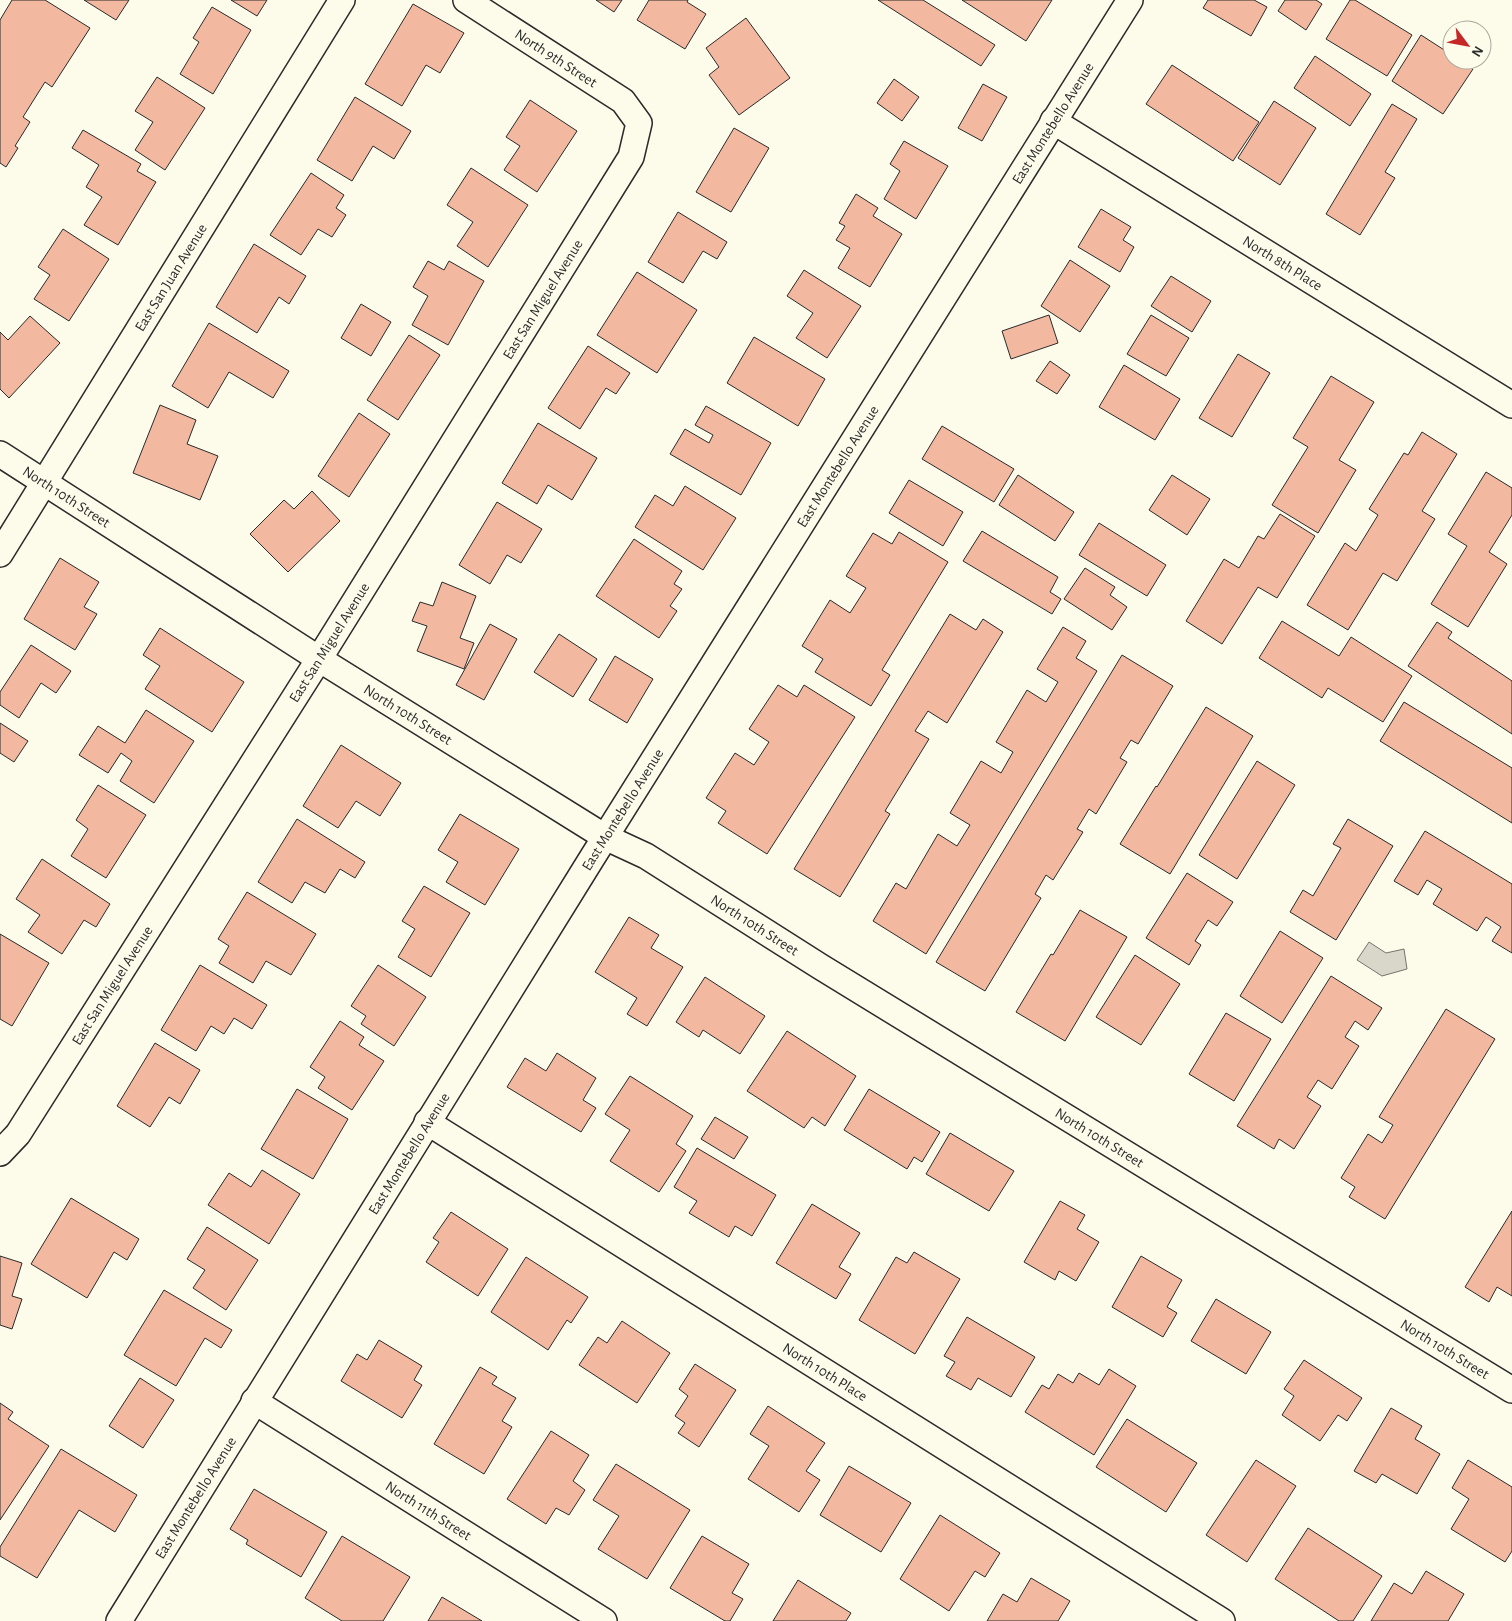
<svg xmlns="http://www.w3.org/2000/svg" width="1512" height="1621" viewBox="0 0 1512 1621" font-family="'Alegreya Sans',sans-serif">
<style>
.water{fill:#d8d7c9;stroke:#74746e}
.building{fill:#f2b8a0;stroke:#2b2b2b}
.lines{fill:none;stroke-linecap:round;stroke-linejoin:round}
.street-casing{stroke:#2b2b2b;stroke-width:28}
.street{stroke:#fdfbea;stroke-width:25}
.labels{text-anchor:middle;stroke-width:4;stroke-linejoin:round;paint-order:stroke}
.street-label{font-size:15px;fill:#2b2b2b;stroke:#fdfbea}
</style>
<rect width="100%" height="100%" fill="#fdfbea"/>
<path class="water" d="M 1369,942 L 1386,953 L 1404,949 L 1407,969 L 1382,976 L 1357,960 Z"/>
<g class="building">
<path d="M 12,0 L 45,0 L 90,28 L 52,87 L 45,82 L 23,117 L 30,122 L 15,146 L 18,148 L 6,167 L 0,163 L 0,20 Z"/>
<path d="M 84,0 L 129,0 L 116,20 Z"/>
<path d="M 231,0 L 267,0 L 257,16 Z"/>
<path d="M 596,0 L 622,0 L 614,12 Z"/>
<path d="M 649,0 L 688,0 L 687,2 L 706,14 L 685,49 L 637,20 Z"/>
<path d="M 878,0 L 923,0 L 995,45 L 981,66 Z"/>
<path d="M 962,0 L 1052,0 L 1026,41 Z"/>
<path d="M 1208,0 L 1254,0 L 1267,7 L 1251,36 L 1203,8 Z"/>
<path d="M 1285,0 L 1316,0 L 1322,4 L 1306,30 L 1278,11 Z"/>
<path d="M 1350,0 L 1355,0 L 1412,35 L 1387,76 L 1326,39 Z"/>
<path d="M 413,4 L 464,33 L 440,73 L 426,65 L 402,106 L 365,84 Z"/>
<path d="M 212,7 L 251,30 L 213,94 L 180,74 L 199,42 L 193,38 Z"/>
<path d="M 746,18 L 790,78 L 739,115 L 709,75 L 719,67 L 706,48 Z"/>
<path d="M 1421,35 L 1452,55 L 1452,60 L 1460,60 L 1473,69 L 1443,114 L 1392,81 Z"/>
<path d="M 1315,56 L 1371,94 L 1350,126 L 1294,88 Z"/>
<path d="M 1172,65 L 1259,122 L 1233,161 L 1146,104 Z"/>
<path d="M 157,77 L 205,108 L 165,170 L 135,150 L 153,122 L 135,111 Z"/>
<path d="M 894,79 L 919,97 L 902,121 L 877,103 Z"/>
<path d="M 983,84 L 1007,97 L 982,141 L 958,128 Z"/>
<path d="M 355,97 L 411,131 L 394,159 L 373,146 L 352,181 L 317,160 Z"/>
<path d="M 530,100 L 577,131 L 537,192 L 504,170 L 520,146 L 506,137 Z"/>
<path d="M 1274,101 L 1316,128 L 1280,185 L 1238,158 Z"/>
<path d="M 1392,104 L 1417,119 L 1385,172 L 1395,178 L 1360,235 L 1326,214 Z"/>
<path d="M 734,128 L 769,148 L 731,212 L 696,192 Z"/>
<path d="M 83,130 L 141,164 L 137,171 L 156,182 L 118,245 L 84,225 L 102,197 L 86,187 L 99,165 L 72,148 Z"/>
<path d="M 904,141 L 948,166 L 916,219 L 884,199 L 900,171 L 890,164 Z"/>
<path d="M 471,168 L 528,205 L 488,267 L 457,246 L 473,222 L 447,205 Z"/>
<path d="M 311,173 L 344,195 L 336,208 L 346,215 L 332,237 L 318,229 L 301,255 L 270,235 Z"/>
<path d="M 856,194 L 878,208 L 873,216 L 902,234 L 870,287 L 838,268 L 850,248 L 836,240 L 845,226 L 839,223 Z"/>
<path d="M 1101,209 L 1131,227 L 1123,240 L 1134,247 L 1120,272 L 1078,247 Z"/>
<path d="M 678,212 L 727,242 L 717,259 L 703,251 L 683,283 L 648,262 Z"/>
<path d="M 63,229 L 109,259 L 69,321 L 34,299 L 50,275 L 38,267 Z"/>
<path d="M 254,244 L 306,276 L 289,304 L 279,297 L 257,333 L 216,307 Z"/>
<path d="M 1070,260 L 1110,286 L 1080,332 L 1041,306 Z"/>
<path d="M 428,261 L 444,270 L 449,261 L 484,281 L 448,345 L 412,325 L 428,296 L 413,287 Z"/>
<path d="M 804,270 L 861,306 L 827,358 L 796,338 L 813,313 L 787,296 Z"/>
<path d="M 637,272 L 697,310 L 657,373 L 597,335 Z"/>
<path d="M 1171,276 L 1211,301 L 1192,332 L 1151,306 Z"/>
<path d="M 361,304 L 391,322 L 371,356 L 341,338 Z"/>
<path d="M 1049,315 L 1058,343 L 1011,359 L 1002,331 Z"/>
<path d="M 1151,315 L 1189,338 L 1166,376 L 1127,354 Z"/>
<path d="M 30,316 L 60,343 L 9,398 L 0,389 L 0,332 L 8,340 Z"/>
<path d="M 209,323 L 289,371 L 273,398 L 229,372 L 208,408 L 172,386 Z"/>
<path d="M 409,335 L 440,355 L 398,420 L 367,400 Z"/>
<path d="M 754,337 L 825,379 L 798,426 L 727,383 Z"/>
<path d="M 588,346 L 630,373 L 616,394 L 606,388 L 580,429 L 548,408 Z"/>
<path d="M 1238,354 L 1270,373 L 1232,437 L 1199,418 Z"/>
<path d="M 1050,361 L 1070,375 L 1057,394 L 1036,381 Z"/>
<path d="M 1124,365 L 1180,399 L 1155,440 L 1099,407 Z"/>
<path d="M 1331,376 L 1374,402 L 1339,460 L 1356,470 L 1318,533 L 1272,505 L 1308,447 L 1293,438 Z"/>
<path d="M 160,405 L 196,420 L 187,444 L 218,456 L 200,500 L 133,473 Z"/>
<path d="M 706,406 L 771,443 L 741,495 L 670,454 L 685,429 L 709,443 L 713,435 L 695,425 Z"/>
<path d="M 359,413 L 390,434 L 349,497 L 318,476 Z"/>
<path d="M 538,423 L 597,458 L 572,500 L 548,485 L 537,504 L 502,483 Z"/>
<path d="M 942,426 L 1014,469 L 994,502 L 922,459 Z"/>
<path d="M 1422,432 L 1457,454 L 1422,511 L 1435,519 L 1397,581 L 1383,573 L 1348,630 L 1307,605 L 1345,543 L 1356,551 L 1378,515 L 1369,509 L 1404,453 L 1408,455 Z"/>
<path d="M 1486,472 L 1512,488 L 1512,515 L 1489,552 L 1507,564 L 1468,627 L 1431,604 L 1467,546 L 1448,534 Z"/>
<path d="M 1018,475 L 1074,512 L 1055,541 L 999,505 Z"/>
<path d="M 1172,475 L 1210,499 L 1187,535 L 1149,510 Z"/>
<path d="M 909,480 L 963,512 L 943,546 L 889,513 Z"/>
<path d="M 685,486 L 736,518 L 703,570 L 635,527 L 655,495 L 673,506 Z"/>
<path d="M 312,491 L 340,521 L 288,572 L 250,534 L 284,500 L 294,509 Z"/>
<path d="M 497,502 L 542,529 L 521,563 L 507,555 L 490,584 L 459,565 Z"/>
<path d="M 1280,514 L 1315,536 L 1277,598 L 1258,587 L 1222,644 L 1186,621 L 1224,559 L 1239,568 L 1258,536 L 1264,539 Z"/>
<path d="M 1099,523 L 1166,565 L 1147,596 L 1079,555 Z"/>
<path d="M 982,531 L 1058,577 L 1050,592 L 1061,599 L 1052,614 L 963,561 Z"/>
<path d="M 899,532 L 948,562 L 882,670 L 890,675 L 871,706 L 815,672 L 823,659 L 802,646 L 830,600 L 850,613 L 866,588 L 846,576 L 873,533 L 892,544 Z"/>
<path d="M 634,539 L 682,571 L 674,584 L 682,589 L 670,606 L 677,611 L 659,638 L 596,596 Z"/>
<path d="M 60,558 L 99,582 L 84,607 L 97,614 L 75,650 L 24,619 Z"/>
<path d="M 1085,568 L 1115,587 L 1110,595 L 1127,607 L 1112,630 L 1064,599 Z"/>
<path d="M 442,582 L 476,596 L 460,638 L 474,643 L 464,669 L 417,651 L 427,626 L 412,621 L 420,602 L 433,606 Z"/>
<path d="M 950,614 L 976,630 L 983,619 L 1003,632 L 947,723 L 928,711 L 915,731 L 929,739 L 885,811 L 890,814 L 840,897 L 794,869 Z"/>
<path d="M 1282,621 L 1339,656 L 1351,637 L 1412,676 L 1383,722 L 1328,688 L 1322,698 L 1259,658 Z"/>
<path d="M 1437,622 L 1452,632 L 1448,638 L 1512,681 L 1512,734 L 1408,666 Z"/>
<path d="M 490,624 L 517,639 L 484,700 L 456,685 Z"/>
<path d="M 1063,627 L 1086,641 L 1076,658 L 1097,671 L 926,954 L 873,921 L 896,883 L 906,889 L 938,834 L 957,846 L 970,825 L 950,813 L 981,761 L 1001,773 L 1013,752 L 996,742 L 1027,690 L 1046,702 L 1058,682 L 1037,669 Z"/>
<path d="M 160,628 L 244,682 L 212,732 L 145,689 L 160,666 L 143,655 Z"/>
<path d="M 559,634 L 597,659 L 573,697 L 534,672 Z"/>
<path d="M 31,645 L 71,671 L 56,693 L 41,683 L 19,718 L 0,705 L 0,692 Z"/>
<path d="M 1122,655 L 1173,686 L 1138,744 L 1131,740 L 1120,758 L 1127,762 L 1096,814 L 1089,809 L 1077,829 L 1083,832 L 1053,880 L 1046,875 L 1035,894 L 1041,898 L 985,991 L 936,962 Z"/>
<path d="M 615,656 L 653,679 L 627,723 L 589,700 Z"/>
<path d="M 778,685 L 797,697 L 804,685 L 855,717 L 767,854 L 718,823 L 726,811 L 706,798 L 735,753 L 754,765 L 769,742 L 749,729 Z"/>
<path d="M 1404,702 L 1512,768 L 1512,823 L 1380,741 Z"/>
<path d="M 1206,707 L 1253,736 L 1170,874 L 1120,844 L 1156,786 L 1157,787 Z"/>
<path d="M 146,710 L 194,741 L 154,803 L 120,781 L 132,761 L 121,753 L 108,773 L 79,755 L 98,726 L 125,743 Z"/>
<path d="M 0,723 L 28,741 L 14,762 L 0,753 Z"/>
<path d="M 341,745 L 401,783 L 380,816 L 356,801 L 338,828 L 303,806 Z"/>
<path d="M 1257,761 L 1295,785 L 1237,879 L 1199,855 Z"/>
<path d="M 98,785 L 146,815 L 106,878 L 71,856 L 88,829 L 76,820 Z"/>
<path d="M 460,814 L 519,849 L 485,905 L 446,882 L 458,862 L 438,850 Z"/>
<path d="M 297,819 L 365,862 L 355,878 L 340,869 L 325,893 L 305,882 L 292,903 L 258,882 Z"/>
<path d="M 1348,819 L 1393,846 L 1336,940 L 1290,912 L 1303,890 L 1313,896 L 1341,848 L 1333,844 Z"/>
<path d="M 1425,831 L 1512,884 L 1512,953 L 1492,941 L 1501,927 L 1486,917 L 1477,931 L 1433,904 L 1442,889 L 1427,880 L 1418,895 L 1394,881 Z"/>
<path d="M 42,859 L 110,904 L 96,927 L 84,920 L 62,954 L 28,932 L 40,915 L 16,899 Z"/>
<path d="M 1187,873 L 1233,902 L 1217,926 L 1208,920 L 1195,941 L 1201,945 L 1189,965 L 1146,938 Z"/>
<path d="M 424,886 L 470,913 L 431,977 L 398,957 L 415,929 L 402,921 Z"/>
<path d="M 247,892 L 316,934 L 291,975 L 266,961 L 253,983 L 219,963 L 229,946 L 218,939 Z"/>
<path d="M 1080,910 L 1127,937 L 1065,1041 L 1016,1012 L 1051,954 L 1053,955 Z"/>
<path d="M 629,917 L 659,935 L 651,948 L 683,967 L 647,1026 L 627,1014 L 637,998 L 595,972 Z"/>
<path d="M 1280,931 L 1323,958 L 1282,1023 L 1240,996 Z"/>
<path d="M 0,934 L 49,963 L 12,1026 L 0,1019 Z"/>
<path d="M 1135,955 L 1180,984 L 1141,1045 L 1096,1017 Z"/>
<path d="M 200,965 L 267,1005 L 252,1029 L 234,1018 L 224,1034 L 211,1026 L 196,1051 L 161,1030 Z"/>
<path d="M 378,965 L 426,997 L 394,1046 L 361,1024 L 366,1016 L 351,1006 Z"/>
<path d="M 1331,976 L 1382,1008 L 1368,1030 L 1355,1021 L 1345,1037 L 1359,1046 L 1332,1089 L 1318,1080 L 1307,1097 L 1321,1106 L 1294,1149 L 1279,1139 L 1274,1149 L 1237,1126 Z"/>
<path d="M 705,977 L 765,1016 L 740,1054 L 703,1030 L 699,1037 L 676,1022 Z"/>
<path d="M 1446,1009 L 1495,1039 L 1385,1219 L 1349,1197 L 1355,1187 L 1341,1178 L 1368,1134 L 1382,1143 L 1393,1125 L 1379,1117 Z"/>
<path d="M 1226,1013 L 1271,1039 L 1234,1101 L 1189,1074 Z"/>
<path d="M 340,1021 L 364,1037 L 359,1045 L 384,1061 L 352,1110 L 318,1088 L 325,1077 L 310,1067 Z"/>
<path d="M 787,1031 L 856,1076 L 825,1126 L 812,1117 L 804,1128 L 747,1091 Z"/>
<path d="M 155,1043 L 200,1070 L 180,1104 L 169,1097 L 150,1127 L 117,1106 Z"/>
<path d="M 557,1053 L 596,1078 L 583,1100 L 596,1108 L 581,1132 L 507,1087 L 525,1058 L 546,1071 Z"/>
<path d="M 630,1076 L 693,1116 L 676,1144 L 686,1151 L 659,1192 L 610,1161 L 630,1130 L 605,1114 Z"/>
<path d="M 297,1089 L 348,1119 L 313,1179 L 261,1149 Z"/>
<path d="M 869,1089 L 940,1132 L 922,1162 L 914,1157 L 907,1169 L 844,1130 Z"/>
<path d="M 715,1117 L 748,1137 L 734,1159 L 701,1139 Z"/>
<path d="M 950,1133 L 1014,1171 L 989,1211 L 926,1174 Z"/>
<path d="M 697,1148 L 776,1195 L 752,1236 L 735,1226 L 729,1237 L 689,1213 L 697,1201 L 674,1187 Z"/>
<path d="M 262,1170 L 300,1194 L 269,1244 L 208,1205 L 229,1173 L 251,1187 Z"/>
<path d="M 71,1198 L 139,1239 L 127,1260 L 114,1252 L 87,1298 L 31,1264 Z"/>
<path d="M 1060,1201 L 1085,1215 L 1077,1229 L 1099,1242 L 1076,1281 L 1059,1271 L 1055,1280 L 1024,1262 Z"/>
<path d="M 812,1204 L 860,1233 L 839,1267 L 851,1274 L 836,1299 L 776,1263 Z"/>
<path d="M 1512,1211 L 1512,1296 L 1497,1287 L 1489,1302 L 1465,1287 Z"/>
<path d="M 451,1212 L 508,1249 L 478,1296 L 426,1262 L 439,1242 L 433,1238 Z"/>
<path d="M 207,1227 L 258,1260 L 226,1310 L 193,1288 L 205,1270 L 187,1259 Z"/>
<path d="M 914,1252 L 960,1279 L 915,1354 L 859,1320 L 896,1257 L 907,1263 Z"/>
<path d="M 0,1256 L 22,1263 L 12,1296 L 22,1299 L 12,1329 L 0,1325 Z"/>
<path d="M 1141,1256 L 1182,1280 L 1167,1307 L 1177,1313 L 1163,1337 L 1112,1307 Z"/>
<path d="M 526,1257 L 588,1297 L 571,1323 L 567,1320 L 548,1350 L 491,1312 Z"/>
<path d="M 164,1290 L 232,1330 L 221,1348 L 205,1338 L 176,1386 L 124,1355 Z"/>
<path d="M 1216,1299 L 1271,1332 L 1246,1374 L 1191,1341 Z"/>
<path d="M 967,1317 L 1035,1357 L 1011,1397 L 978,1378 L 971,1390 L 946,1376 L 955,1362 L 944,1356 Z"/>
<path d="M 622,1321 L 670,1353 L 637,1403 L 579,1365 L 598,1337 L 607,1343 Z"/>
<path d="M 379,1340 L 422,1366 L 414,1380 L 422,1385 L 402,1418 L 341,1381 L 357,1354 L 367,1360 Z"/>
<path d="M 1304,1360 L 1362,1398 L 1347,1421 L 1338,1415 L 1320,1441 L 1282,1415 L 1294,1396 L 1284,1389 Z"/>
<path d="M 695,1364 L 736,1390 L 699,1447 L 678,1433 L 685,1423 L 675,1416 L 688,1396 L 679,1389 Z"/>
<path d="M 480,1367 L 497,1377 L 492,1384 L 516,1398 L 502,1421 L 512,1427 L 484,1474 L 434,1444 Z"/>
<path d="M 1109,1369 L 1136,1386 L 1094,1455 L 1025,1412 L 1042,1385 L 1049,1389 L 1058,1374 L 1073,1383 L 1079,1373 L 1099,1385 Z"/>
<path d="M 140,1378 L 174,1400 L 143,1448 L 109,1426 Z"/>
<path d="M 0,1403 L 13,1412 L 8,1419 L 49,1446 L 0,1520 Z"/>
<path d="M 768,1406 L 825,1443 L 806,1471 L 820,1480 L 799,1512 L 748,1479 L 769,1446 L 750,1434 Z"/>
<path d="M 1391,1408 L 1422,1426 L 1415,1439 L 1440,1454 L 1417,1494 L 1382,1474 L 1376,1483 L 1354,1471 Z"/>
<path d="M 1127,1419 L 1197,1463 L 1166,1512 L 1096,1467 Z"/>
<path d="M 551,1431 L 589,1455 L 573,1481 L 585,1490 L 569,1515 L 556,1508 L 546,1524 L 507,1499 Z"/>
<path d="M 61,1449 L 137,1495 L 115,1532 L 79,1510 L 37,1578 L 0,1556 L 0,1547 Z"/>
<path d="M 1256,1460 L 1296,1486 L 1247,1562 L 1206,1535 Z"/>
<path d="M 1468,1460 L 1512,1487 L 1512,1551 L 1505,1562 L 1451,1529 L 1469,1499 L 1452,1488 Z"/>
<path d="M 616,1464 L 690,1510 L 647,1579 L 598,1549 L 619,1516 L 593,1500 Z"/>
<path d="M 849,1466 L 911,1503 L 881,1552 L 820,1515 Z"/>
<path d="M 254,1489 L 327,1532 L 301,1577 L 246,1544 L 248,1540 L 230,1529 Z"/>
<path d="M 940,1515 L 1000,1553 L 985,1577 L 975,1571 L 949,1611 L 900,1579 Z"/>
<path d="M 1308,1528 L 1382,1576 L 1353,1621 L 1339,1621 L 1275,1579 Z"/>
<path d="M 342,1536 L 410,1577 L 383,1621 L 342,1621 L 305,1598 Z"/>
<path d="M 702,1536 L 749,1564 L 732,1593 L 743,1599 L 730,1621 L 725,1621 L 670,1588 Z"/>
<path d="M 1426,1571 L 1464,1594 L 1448,1621 L 1371,1621 L 1394,1583 L 1412,1594 Z"/>
<path d="M 1031,1578 L 1070,1601 L 1058,1621 L 987,1621 L 1003,1594 L 1017,1602 Z"/>
<path d="M 798,1580 L 851,1613 L 846,1621 L 773,1621 Z"/>
<path d="M 442,1597 L 482,1621 L 428,1621 Z"/>
</g>
<g class="lines">
<defs>
<g id="street">
<path id="s1" d="M 1053,121 L 1512,405"/>
<path id="s2" d="M 0,454 L 319,659 L 605,837 L 646,856 L 821,967 L 1512,1390"/>
<path id="s3" d="M 0,554 L 342,0"/>
<path id="s4" d="M 427,1122 L 1222,1621"/>
<path id="s5" d="M 0,1153 L 18,1134 L 319,659 L 631,157 L 639,123 L 623,101 L 466,0"/>
<path id="s6" d="M 254,1401 L 604,1621"/>
<path id="s7" d="M 119,1621 L 592,858 L 1130,0"/>
</g>
</defs>
<use href="#street" class="street-casing"/>
<use href="#street" class="street"/>
</g>
<g class="labels">
<g class="street-label">
<text transform="translate(556 58) rotate(33)" y="5">North 9th Street</text>
<text dy="5" stroke="none"><textPath href="#s7" startOffset="1765">East Montebello Avenue</textPath></text>
<text dy="5" stroke="none"><textPath href="#s1" startOffset="270">North 8th Place</textPath></text>
<text dy="5" stroke="none"><textPath href="#s3" startOffset="325">East San Juan Avenue</textPath></text>
<text dy="5" stroke="none"><textPath href="#s5" startOffset="1012">East San Miguel Avenue</textPath></text>
<text dy="5" stroke="none"><textPath href="#s7" startOffset="1360">East Montebello Avenue</textPath></text>
<text dy="5" stroke="none"><textPath href="#s2" startOffset="79">North 10th Street</textPath></text>
<text dy="5" stroke="none"><textPath href="#s5" startOffset="608">East San Miguel Avenue</textPath></text>
<text dy="5" stroke="none"><textPath href="#s2" startOffset="484">North 10th Street</textPath></text>
<text dy="5" stroke="none"><textPath href="#s7" startOffset="955">East Montebello Avenue</textPath></text>
<text dy="5" stroke="none"><textPath href="#s2" startOffset="890">North 10th Street</textPath></text>
<text dy="5" stroke="none"><textPath href="#s5" startOffset="202">East San Miguel Avenue</textPath></text>
<text dy="5" stroke="none"><textPath href="#s2" startOffset="1295">North 10th Street</textPath></text>
<text dy="5" stroke="none"><textPath href="#s7" startOffset="550">East Montebello Avenue</textPath></text>
<text dy="5" stroke="none"><textPath href="#s2" startOffset="1700">North 10th Street</textPath></text>
<text dy="5" stroke="none"><textPath href="#s4" startOffset="470">North 10th Place</textPath></text>
<text dy="5" stroke="none"><textPath href="#s7" startOffset="145">East Montebello Avenue</textPath></text>
<text dy="5" stroke="none"><textPath href="#s6" startOffset="206">North 11th Street</textPath></text>
</g>
</g>
<g transform="translate(1467 45) rotate(122)"><circle r="24" fill="#fdfbea" stroke="#a9a89e"/>
<path d="M0-4L9 19L0 12L-9 19Z" fill="#c62828"/>
<text y="-8" font-size="14" font-weight="bold" text-anchor="middle" fill="#2b2b2b">N</text>
</g>
</svg>
